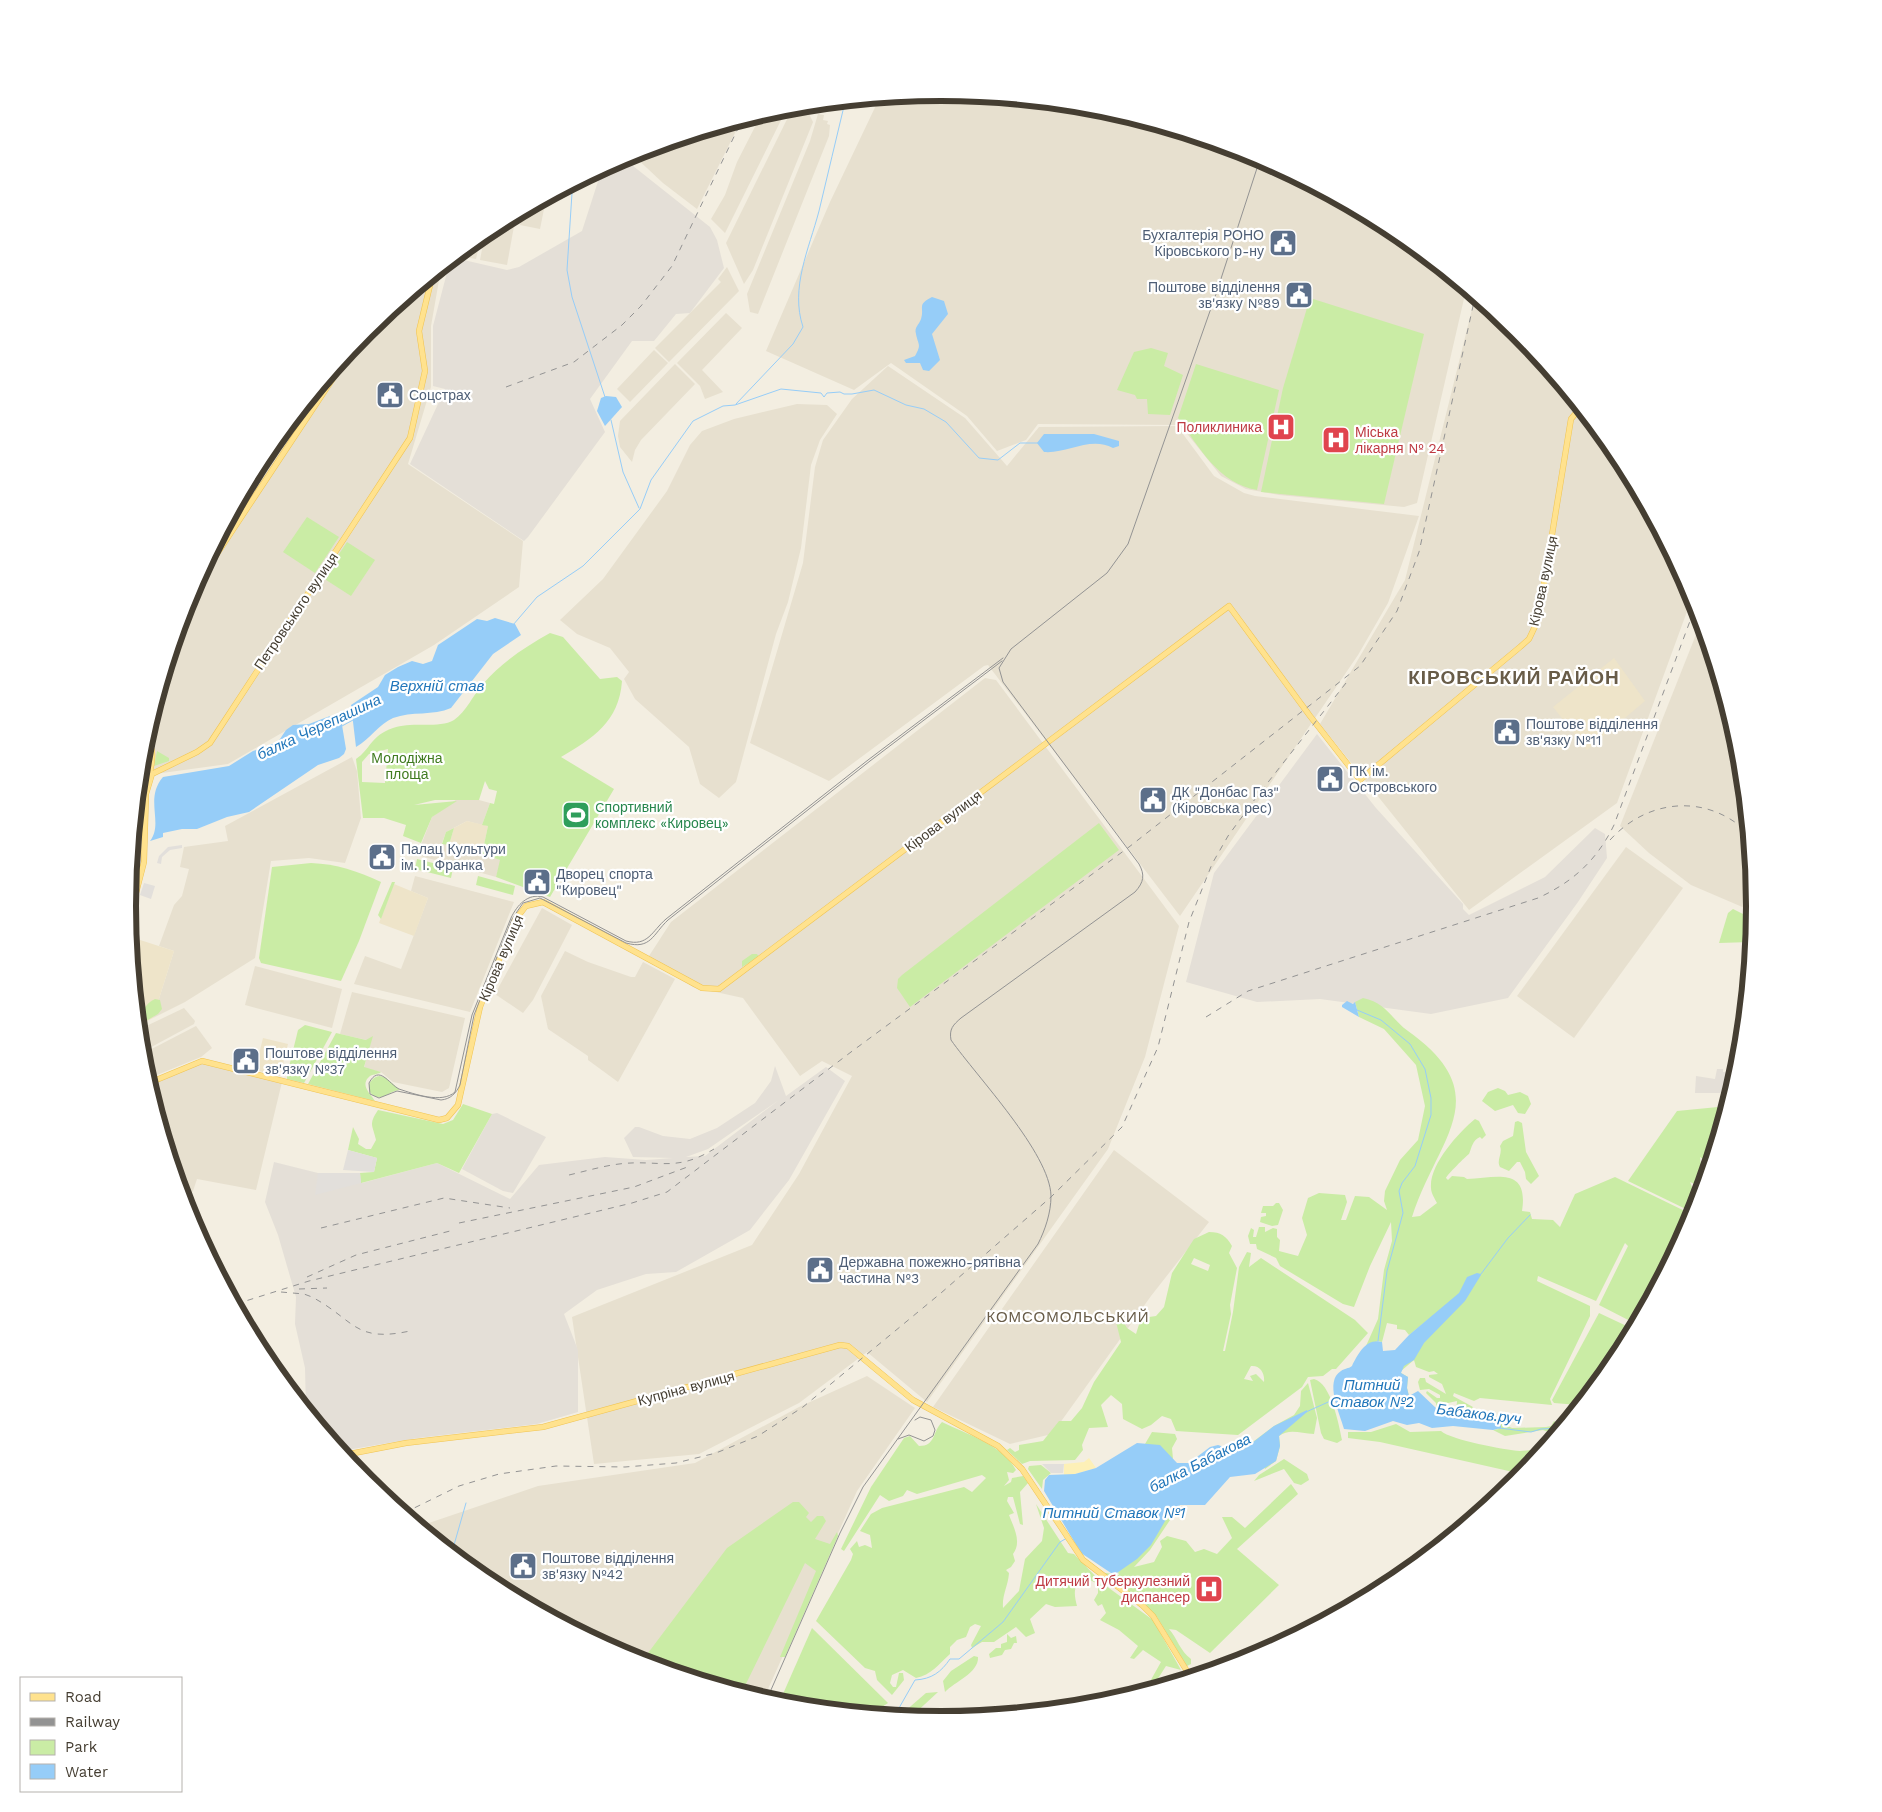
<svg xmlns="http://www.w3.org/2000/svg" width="1882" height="1812" viewBox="0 0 1882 1812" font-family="'Work Sans',sans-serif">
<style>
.residential{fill:#e7e0cf}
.industrial{fill:#e4dfd7;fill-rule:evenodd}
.education{fill:#eee4c9}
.green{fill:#caeca5;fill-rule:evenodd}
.sand{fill:#fdf0b7}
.parking{fill:#e2dfdb}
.water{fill:#96cdf8}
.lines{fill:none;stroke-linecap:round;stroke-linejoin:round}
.stream{stroke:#96cdf8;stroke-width:1}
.major-casing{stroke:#f0c452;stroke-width:6}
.major{stroke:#ffe28e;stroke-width:5}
.tram{stroke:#939393;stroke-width:1}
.rail{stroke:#939393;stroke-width:1;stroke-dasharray:6 6;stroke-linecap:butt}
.labels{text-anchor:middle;stroke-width:4.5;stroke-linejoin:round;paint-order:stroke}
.service-label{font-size:14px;fill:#4e5e75;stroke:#fff;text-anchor:start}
.health-label{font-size:14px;fill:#be3a42;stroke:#fff;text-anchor:end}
.street-label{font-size:14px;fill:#453e32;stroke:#fff}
.park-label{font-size:14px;fill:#407b20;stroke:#fff}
.leisure-label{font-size:14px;fill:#27864d;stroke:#fff;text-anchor:start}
.water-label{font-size:15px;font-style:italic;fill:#2176ba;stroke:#fff}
.neighbourhood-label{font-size:15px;letter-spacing:1px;fill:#685c48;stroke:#fff}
.district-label{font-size:19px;font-weight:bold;letter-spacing:1px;fill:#685c48;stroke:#fff}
.rim{fill:none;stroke:#453e32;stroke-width:6}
</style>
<rect width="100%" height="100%" fill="#f3eee1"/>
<g class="residential">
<path d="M 941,93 L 1100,108 L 1253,155 L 1393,230 L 1466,290 L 1417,503 L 1404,507 L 1279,495 L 1246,489 L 1221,476 L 1180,425 L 1038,424 L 1026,440 L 997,451 L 967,416 L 891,363 L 854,390 L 766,351 L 830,202 L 879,99 Z"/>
<path d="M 805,106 L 813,122 L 753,270 L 744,284 L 726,243 L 793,107 Z"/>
<path d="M 787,108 L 732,219 L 725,233 L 711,219 L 725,195 L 737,162 L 761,115 Z"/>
<path d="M 818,114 L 824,115 L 823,120 L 828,121 L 827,124 L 830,125 L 829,136 L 758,314 L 750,312 L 747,294 L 810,141 Z"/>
<path d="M 741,121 L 697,209 L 663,183 L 632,154 Z"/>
<path d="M 546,199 L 540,229 L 520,225 L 523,212 Z"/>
<path d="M 516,215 L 507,265 L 480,260 L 485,233 Z"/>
<path d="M 481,237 L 476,259 L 458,256 Z"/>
<path d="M 727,267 L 739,291 L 669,362 L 655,348 L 721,282 L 718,279 Z"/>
<path d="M 441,269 L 431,326 L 431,387 L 408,464 L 523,541 L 519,587 L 434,645 L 228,764 L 140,776 L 143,747 L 190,594 L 265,454 L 366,331 Z"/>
<path d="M 1475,297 L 1516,331 L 1618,454 L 1693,595 L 1617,803 L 1469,910 L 1320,724 L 1405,580 Z"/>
<path d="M 726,313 L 742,328 L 702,370 L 723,392 L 705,399 L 700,386 L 677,363 Z"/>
<path d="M 654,350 L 668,363 L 630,402 L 617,389 Z"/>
<path d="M 675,364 L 695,384 L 641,440 L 635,450 L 632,462 L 620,447 L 618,436 L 620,421 Z"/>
<path d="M 888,366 L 965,418 L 1007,466 L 1039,427 L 1177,426 L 1214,476 L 1244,493 L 1255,496 L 1419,516 L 1388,603 L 1358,655 L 1180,916 L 988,665 L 984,666 L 829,781 L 750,743 L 803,563 L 815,467 L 823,440 L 852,399 Z"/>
<path d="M 797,404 L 827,405 L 837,414 L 820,440 L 811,465 L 801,548 L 788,602 L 776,634 L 736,782 L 719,798 L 700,784 L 689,747 L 635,699 L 624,679 L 629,672 L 610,648 L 577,634 L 560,620 L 603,579 L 667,491 L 690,445 L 702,431 L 734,419 Z"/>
<path d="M 1701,622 L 1739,748 L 1754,912 L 1691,885 L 1649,853 L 1620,826 Z"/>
<path d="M 985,678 L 996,680 L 1179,926 L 1145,1057 L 1108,1149 L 927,1402 L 867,1352 L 799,1403 L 699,1454 L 594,1464 L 572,1317 L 752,1245 L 799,1174 L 852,1076 L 822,1061 L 800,1076 L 743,998 L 693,987 L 649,956 L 671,922 Z"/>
<path d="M 352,757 L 357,771 L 361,818 L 345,863 L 309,858 L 271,861 L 255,958 L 185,1002 L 153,1018 L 174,951 L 159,946 L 174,905 L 182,896 L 189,869 L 180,867 L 184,847 L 228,841 L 225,826 Z"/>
<path d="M 457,799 L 479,800 L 490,803 L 482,825 L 467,821 L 446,832 L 442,843 L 501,860 L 496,877 L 417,855 L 432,817 Z"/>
<path d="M 134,843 L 141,848 L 141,860 L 128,910 Z"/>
<path d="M 1626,847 L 1683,888 L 1574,1038 L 1517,996 Z"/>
<path d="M 415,876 L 514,902 L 470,1012 L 354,984 L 365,956 L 401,969 L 428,898 L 411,891 Z"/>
<path d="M 542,908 L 572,925 L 533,1000 L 523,1013 L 495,994 Z"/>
<path d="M 565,951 L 588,962 L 631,977 L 635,977 L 643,962 L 675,979 L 618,1082 L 588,1060 L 588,1056 L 548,1029 L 541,996 Z"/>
<path d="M 255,966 L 342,989 L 332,1028 L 245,1005 Z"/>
<path d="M 352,992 L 465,1018 L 449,1088 L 442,1092 L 393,1082 L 381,1072 L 364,1068 L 371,1041 L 340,1034 Z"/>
<path d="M 184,1008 L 195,1021 L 194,1024 L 142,1052 L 140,1029 Z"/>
<path d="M 196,1026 L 212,1048 L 201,1057 L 147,1079 L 142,1054 Z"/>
<path d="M 201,1063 L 282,1082 L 256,1190 L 197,1179 L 193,1191 L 184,1200 L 149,1085 Z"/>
<path d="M 1114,1150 L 1209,1222 L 1151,1296 L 1052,1434 L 1010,1444 L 933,1407 Z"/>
<path d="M 867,1376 L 915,1408 L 857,1491 L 764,1698 L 629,1657 L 489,1582 L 420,1526 L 538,1486 L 695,1463 L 799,1407 Z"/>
</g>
<g class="industrial">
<path d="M 623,158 L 710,227 L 717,240 L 724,268 L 690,313 L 676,314 L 654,341 L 632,341 L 590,399 L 605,432 L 528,537 L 524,541 L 410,464 L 445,389 L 433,386 L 433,326 L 450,261 L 455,258 L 507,270 L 519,267 L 582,231 L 602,169 Z"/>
<path d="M 1317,734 L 1376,808 L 1463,904 L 1463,909 L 1469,915 L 1545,877 L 1595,828 L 1605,834 L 1607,858 L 1578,902 L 1508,998 L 1431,1014 L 1320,999 L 1257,1002 L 1186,982 L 1214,873 Z"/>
<path d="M 775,1066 L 786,1096 L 826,1067 L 845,1081 L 789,1180 L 750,1230 L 676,1272 L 646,1274 L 597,1290 L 564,1314 L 578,1350 L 578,1412 L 537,1424 L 418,1438 L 341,1451 L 306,1408 L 305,1368 L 295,1324 L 296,1297 L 278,1235 L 265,1202 L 274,1162 L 318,1173 L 360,1173 L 362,1183 L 437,1163 L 510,1199 L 539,1165 L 605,1157 L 646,1160 L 673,1158 L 633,1157 L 624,1138 L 635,1127 L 639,1127 L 663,1136 L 690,1139 L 717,1128 L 755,1103 L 771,1081 ZM 779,1100 L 705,1156 L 686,1157 L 708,1149 Z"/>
<path d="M 1717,1069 L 1723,1069 L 1723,1072 L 1732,1073 L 1730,1093 L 1695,1093 L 1696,1076 L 1715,1079 Z"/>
<path d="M 497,1113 L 546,1137 L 513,1193 L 503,1191 L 462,1169 L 492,1114 Z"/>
</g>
<g class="education">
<path d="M 1614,658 L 1645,701 L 1587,750 L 1553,707 Z"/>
<path d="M 467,821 L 488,826 L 482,854 L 449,845 L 454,828 Z"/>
<path d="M 394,884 L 428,898 L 414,936 L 379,923 Z"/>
<path d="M 131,937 L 174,951 L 153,1018 L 139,1025 Z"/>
<path d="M 263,1038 L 288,1044 L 280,1076 L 255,1070 Z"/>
</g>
<g class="green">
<path d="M 1310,298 L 1424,334 L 1384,504 L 1261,492 L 1283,388 Z"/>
<path d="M 1151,348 L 1168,353 L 1164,366 L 1183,375 L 1170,415 L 1148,414 L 1147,399 L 1137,399 L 1135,395 L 1117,390 L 1134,352 Z"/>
<path d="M 1196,364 L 1279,390 L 1257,490 C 1219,484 1199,447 1178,418 Z"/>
<path d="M 307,517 L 339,537 L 315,573 L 283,552 Z"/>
<path d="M 347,542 L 375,560 L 351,596 L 323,578 Z"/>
<path d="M 550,633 L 563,637 L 600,679 L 617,677 L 622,681 C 619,722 593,738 561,757 L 614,789 L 550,897 L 496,877 L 500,860 L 482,854 L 488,826 L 482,825 L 490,803 L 494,804 L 497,791 L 489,789 L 485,781 L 479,800 L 435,800 L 414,805 L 457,801 L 432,817 L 421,843 L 403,836 L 406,825 L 384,818 L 363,818 L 356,759 C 371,749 370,736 393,728 C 412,721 439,729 454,720 C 466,712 473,695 483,684 C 502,662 525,647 550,633 ZM 388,749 L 385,783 L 362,782 L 362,762 L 369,754 Z"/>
<path d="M 157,751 L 169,758 L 169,761 L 154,766 Z"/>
<path d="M 1099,823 L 1119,850 L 910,1007 L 897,988 L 898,979 L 902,975 Z"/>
<path d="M 454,828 L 449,845 L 442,844 L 446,832 Z"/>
<path d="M 417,859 L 453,868 L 451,878 L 415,869 Z"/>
<path d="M 311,863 C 337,864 357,871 381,882 L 359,941 L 341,981 L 261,963 L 259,958 L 272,867 Z"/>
<path d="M 478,876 L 515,886 L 513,895 L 476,885 Z"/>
<path d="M 392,882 L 395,882 L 381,919 L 378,915 Z"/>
<path d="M 1733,909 L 1753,919 L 1751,942 L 1719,943 L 1728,913 Z"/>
<path d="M 752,954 L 757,954 L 759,957 L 742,967 L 742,961 Z"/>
<path d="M 1363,998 C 1387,1003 1391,1019 1408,1031 C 1499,1096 1437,1138 1412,1217 L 1420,1216 L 1437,1203 C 1435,1199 1431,1193 1431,1188 C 1429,1165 1458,1133 1475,1119 L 1479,1121 L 1486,1135 L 1482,1139 L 1480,1137 C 1472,1141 1472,1147 1469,1154 C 1466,1156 1447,1175 1446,1178 L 1448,1180 L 1452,1176 L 1464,1177 L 1467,1179 C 1496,1178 1529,1166 1522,1211 L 1530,1212 L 1532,1219 L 1553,1220 L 1560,1227 L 1575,1194 L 1615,1177 L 1693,1215 L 1636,1324 L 1599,1305 L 1628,1246 L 1625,1243 L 1596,1301 L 1538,1276 L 1537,1281 L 1590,1306 L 1590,1316 L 1550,1399 L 1552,1405 L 1480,1398 L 1474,1401 L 1454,1393 L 1453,1396 L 1473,1407 L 1470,1411 L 1456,1412 L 1457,1401 L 1448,1403 L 1447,1410 L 1437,1409 L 1436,1403 L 1426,1393 L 1427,1391 L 1437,1398 L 1440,1398 L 1440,1395 L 1429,1389 L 1420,1390 L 1418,1382 L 1420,1378 L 1425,1378 L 1426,1382 L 1446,1394 L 1442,1384 L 1429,1377 L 1429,1375 L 1438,1374 L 1434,1371 L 1429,1372 L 1416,1367 L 1414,1360 L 1401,1371 L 1401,1373 L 1408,1377 L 1407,1388 L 1409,1396 L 1395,1375 L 1430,1318 L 1409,1335 L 1405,1330 L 1397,1329 L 1397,1325 L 1387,1323 L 1382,1342 L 1378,1341 L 1366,1346 L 1378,1319 L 1384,1270 L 1392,1241 L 1391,1222 L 1370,1266 L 1354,1307 L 1343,1304 L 1280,1266 L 1276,1258 L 1257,1249 L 1256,1244 L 1250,1244 L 1248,1236 L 1251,1228 L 1254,1230 L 1253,1237 L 1256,1237 L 1259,1227 L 1265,1227 L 1265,1232 L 1273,1228 L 1277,1229 L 1277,1237 L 1280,1240 L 1279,1251 L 1298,1256 L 1307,1235 L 1302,1218 L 1308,1198 L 1319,1193 L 1345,1195 L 1347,1202 L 1341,1220 L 1346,1220 L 1355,1196 L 1369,1197 L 1387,1210 L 1384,1201 L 1385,1191 L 1400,1160 L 1418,1140 L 1425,1106 L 1416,1065 L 1384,1029 L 1359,1017 L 1355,1002 Z"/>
<path d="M 155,999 L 160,1000 L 162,1009 L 158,1014 L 139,1025 C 138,1015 147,1002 155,999 Z"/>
<path d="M 305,1025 L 332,1032 L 304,1083 L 287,1079 L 287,1075 L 298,1030 Z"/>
<path d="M 336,1033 L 366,1040 L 373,1036 L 364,1067 L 381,1072 C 379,1074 374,1074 370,1076 C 359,1085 371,1094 375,1101 L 308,1084 Z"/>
<path d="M 380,1076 L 386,1078 L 400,1090 C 391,1090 382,1101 374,1096 C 364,1089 370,1077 380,1076 Z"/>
<path d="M 1498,1088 L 1505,1091 L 1508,1095 L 1520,1092 L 1528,1096 L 1531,1104 L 1525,1114 L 1518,1113 L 1513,1105 L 1495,1111 L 1482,1101 L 1488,1092 Z"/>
<path d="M 463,1104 L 492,1114 L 459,1173 L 437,1163 L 361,1183 L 360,1173 L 374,1172 L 377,1158 L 348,1150 L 353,1127 L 359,1139 L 358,1144 L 366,1149 L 371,1149 L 376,1140 C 373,1125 368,1125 378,1110 L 443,1124 L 453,1120 Z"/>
<path d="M 1718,1107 L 1709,1163 L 1700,1157 L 1703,1180 L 1699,1186 L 1690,1182 L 1696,1197 L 1699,1197 L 1694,1213 L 1628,1181 L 1677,1111 Z"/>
<path d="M 1518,1121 L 1522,1123 L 1526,1152 L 1539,1176 L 1531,1184 L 1526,1179 L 1525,1172 L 1520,1162 L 1517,1162 L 1509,1171 L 1500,1167 C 1496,1160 1503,1154 1500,1146 L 1503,1141 L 1513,1136 L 1515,1122 Z"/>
<path d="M 1276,1203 L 1279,1203 L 1283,1210 L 1278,1225 L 1272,1226 L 1260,1222 L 1261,1217 L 1266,1216 L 1266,1213 L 1261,1213 L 1263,1206 L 1273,1206 Z"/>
<path d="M 1209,1232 C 1221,1232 1226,1236 1232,1246 L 1229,1253 L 1237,1268 L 1230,1305 L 1231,1314 L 1223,1351 L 1225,1351 L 1233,1312 L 1239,1267 L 1247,1252 L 1251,1253 L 1249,1267 L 1261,1258 L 1355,1320 L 1368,1333 L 1336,1369 L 1332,1369 L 1323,1376 L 1308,1377 L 1302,1387 L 1238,1435 L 1176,1431 L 1171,1419 L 1162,1416 L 1151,1425 L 1142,1429 L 1123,1419 L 1122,1404 L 1111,1395 L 1101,1405 L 1108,1427 L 1089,1428 L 1082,1445 L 1083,1450 L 1075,1460 L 1030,1461 L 1022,1464 L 1007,1450 L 1010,1448 L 1015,1452 L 1019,1450 L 1019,1445 L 1043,1441 L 1059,1421 L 1071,1421 L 1082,1408 L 1094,1382 L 1121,1342 L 1116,1322 L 1117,1316 L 1120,1316 L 1127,1328 L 1136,1334 L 1141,1318 L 1134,1313 L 1149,1317 L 1156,1316 L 1164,1307 L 1172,1273 L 1194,1239 ZM 1194,1258 L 1210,1265 L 1208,1271 L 1191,1264 ZM 1251,1366 C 1260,1365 1265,1373 1264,1382 L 1256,1374 L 1250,1376 L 1253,1381 L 1244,1379 Z"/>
<path d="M 1599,1313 L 1633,1329 L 1617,1358 L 1578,1405 L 1554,1403 L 1552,1400 Z"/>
<path d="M 1314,1379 C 1331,1383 1339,1425 1342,1440 L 1337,1443 L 1324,1439 L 1321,1433 L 1310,1380 Z"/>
<path d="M 1308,1383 L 1317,1418 L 1314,1434 C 1301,1434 1290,1428 1279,1436 L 1280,1446 L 1276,1461 L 1265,1469 L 1252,1443 L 1250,1444 L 1274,1426 L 1294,1415 L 1300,1406 L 1301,1391 Z"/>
<path d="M 1480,1410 L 1490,1414 L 1499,1422 L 1512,1428 L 1546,1427 L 1551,1426 L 1554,1421 L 1561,1426 L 1559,1429 L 1548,1432 L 1543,1430 L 1505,1436 L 1493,1430 L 1499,1429 L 1476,1416 Z"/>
<path d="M 942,1422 C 966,1434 1003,1445 1016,1470 L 1013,1473 L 1007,1472 L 1009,1480 L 1004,1486 L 1011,1482 L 1012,1478 L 1023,1476 L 1028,1483 L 1020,1492 L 1023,1525 L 1020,1524 L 1013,1497 L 1008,1497 L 1007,1501 L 1014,1513 L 1009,1515 C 1014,1528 1022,1542 1013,1554 L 1015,1561 L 1011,1567 L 1006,1570 L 1009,1573 C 1008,1587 1002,1594 1003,1608 L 1019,1591 L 1025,1559 L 1042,1541 L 1044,1528 L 1036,1504 L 1068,1553 L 1074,1554 L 1101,1582 L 1101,1594 L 1102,1583 L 1153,1620 L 1181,1670 L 1166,1666 L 1157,1680 L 1148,1685 L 1161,1662 L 1143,1650 L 1134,1659 L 1130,1658 L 1138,1646 L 1119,1630 L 1100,1620 L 1106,1613 L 1102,1604 L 1098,1606 L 1094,1600 L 1098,1593 L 1098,1584 L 1086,1578 C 1072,1583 1074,1595 1077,1606 L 1055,1607 L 1046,1604 L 1030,1619 L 1035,1633 L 1026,1637 L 1016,1627 L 994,1642 L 982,1642 L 972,1648 L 971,1645 L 981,1626 L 975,1624 L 970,1627 L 966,1637 L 957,1640 L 950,1647 L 950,1654 C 939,1664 931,1675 916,1678 L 903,1670 L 892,1675 L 890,1683 L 893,1687 L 896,1687 L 899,1673 L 903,1673 L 904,1680 L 892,1695 L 877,1680 L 875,1671 L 865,1668 L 816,1621 L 851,1560 L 853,1554 L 850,1549 L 857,1541 L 859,1547 L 865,1545 L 872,1548 L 870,1535 L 860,1531 L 871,1514 L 882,1508 L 964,1487 L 972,1492 L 986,1478 L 982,1475 L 917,1494 L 907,1490 L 903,1496 L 889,1501 L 880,1495 L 844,1551 L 841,1549 L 871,1487 L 904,1438 L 910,1436 L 919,1446 C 936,1446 932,1432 942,1422 Z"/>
<path d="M 1396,1424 L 1410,1432 L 1441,1431 C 1451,1440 1505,1450 1520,1451 C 1527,1451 1536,1449 1543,1448 L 1522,1474 L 1380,1442 L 1348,1438 L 1348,1432 L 1371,1432 Z"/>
<path d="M 1152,1432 L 1175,1434 L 1177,1439 L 1172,1448 L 1173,1459 L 1145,1444 Z"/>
<path d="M 1284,1459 L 1307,1474 L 1309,1480 L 1301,1485 L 1294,1483 L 1284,1469 L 1254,1481 L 1259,1475 Z"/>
<path d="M 1041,1465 L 1051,1473 L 1043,1480 L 1042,1489 L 1028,1469 L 1029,1466 Z"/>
<path d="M 1291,1484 L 1298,1494 L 1237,1549 L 1279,1585 L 1210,1653 L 1176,1630 L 1169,1629 C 1177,1638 1180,1651 1191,1659 L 1191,1664 L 1187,1666 L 1157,1617 L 1104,1575 L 1106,1573 L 1119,1575 L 1118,1572 L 1152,1517 L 1180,1505 L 1150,1550 L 1134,1567 L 1154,1562 L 1162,1547 L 1160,1541 L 1167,1536 L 1186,1541 L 1195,1552 L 1204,1549 L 1217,1554 L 1232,1538 L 1222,1517 L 1232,1517 L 1245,1528 Z"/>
<path d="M 793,1502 L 799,1502 L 809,1513 L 806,1517 L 811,1522 L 817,1516 L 823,1516 L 826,1521 L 815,1539 L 830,1544 L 837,1532 L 838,1536 L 785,1657 L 780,1657 L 816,1571 L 805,1563 L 742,1692 L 642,1661 L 727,1548 Z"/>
<path d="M 812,1628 L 888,1703 L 873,1713 L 779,1703 Z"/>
<path d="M 1007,1634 L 1011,1638 L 1016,1636 L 1017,1643 L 1014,1643 L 1011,1649 L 1005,1650 L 1002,1655 L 990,1658 L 989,1654 L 996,1648 L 1001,1648 L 1001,1644 L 1007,1642 Z"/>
<path d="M 974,1656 L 978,1657 C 979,1673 954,1682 945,1692 L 943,1681 L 951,1671 Z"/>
<path d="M 938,1692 L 911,1717 L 906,1716 L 904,1712 L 926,1693 Z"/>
</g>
<path class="sand" d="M 1089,1458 L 1096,1468 L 1075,1474 L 1064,1475 L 1064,1464 L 1084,1462 Z"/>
<g class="parking">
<path d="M 182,845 L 182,848 L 170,850 L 162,857 L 161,864 L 157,863 L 159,856 L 168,847 Z"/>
<path d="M 144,883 L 155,886 L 151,899 L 140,895 Z"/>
<path d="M 348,1150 L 377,1158 L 374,1172 L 343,1170 Z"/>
<path d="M 318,1173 L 360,1173 L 361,1183 L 315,1195 Z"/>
<path d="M 1042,1464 L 1064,1464 L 1063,1473 L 1051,1473 Z"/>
</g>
<g class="water">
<path d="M 932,297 L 944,301 L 948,314 L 932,334 L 940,360 L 929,371 L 923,370 L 920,363 L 906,363 L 904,360 L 915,356 C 922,344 918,345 916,334 C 914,327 919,325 921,319 C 925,307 916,305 932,297 Z"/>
<path d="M 606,396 L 616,397 L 622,407 L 605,426 L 597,411 L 601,398 Z"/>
<path d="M 1044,434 L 1094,434 L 1119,441 L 1119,446 L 1113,448 C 1090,436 1067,454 1044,452 L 1037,443 Z"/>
<path d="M 495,618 L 515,624 L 521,635 L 493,654 L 451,708 C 433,716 412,711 393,718 C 379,724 370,739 356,747 L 351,705 L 378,687 L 385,675 L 398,667 L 412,661 L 423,664 L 432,661 L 438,645 L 477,619 L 487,621 Z"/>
<path d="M 330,716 L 337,716 L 341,719 L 346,749 L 344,754 L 339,758 L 318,765 L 249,812 L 227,817 L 197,829 L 182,829 L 163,833 L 163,837 L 150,841 C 164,823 144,799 163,777 L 229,766 L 253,751 L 278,742 L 286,730 L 293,725 L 309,724 Z"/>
<path d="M 1347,1001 L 1353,1004 L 1355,1002 L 1359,1017 L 1342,1007 L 1342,1005 Z"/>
<path d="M 1477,1273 L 1481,1274 L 1481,1275 L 1465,1301 L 1424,1343 L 1414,1360 L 1404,1366 L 1401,1373 L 1408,1377 L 1407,1388 L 1409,1396 L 1418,1391 L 1437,1409 L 1449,1413 L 1470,1411 L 1472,1414 L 1501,1425 L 1501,1428 L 1493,1430 L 1453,1426 L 1432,1428 L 1419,1423 L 1407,1425 L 1393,1421 L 1365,1431 L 1344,1429 C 1340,1414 1324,1381 1341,1371 C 1345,1368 1348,1369 1352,1366 C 1358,1354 1366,1338 1382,1342 L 1383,1351 L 1395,1350 L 1409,1335 L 1459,1293 L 1467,1277 Z"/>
<path d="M 1307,1410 L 1307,1412 L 1279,1436 L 1280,1446 L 1276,1461 L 1255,1474 L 1230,1477 L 1205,1505 L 1180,1505 L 1171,1511 L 1151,1545 L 1137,1559 L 1114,1575 L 1081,1553 L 1044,1491 L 1045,1480 L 1049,1475 L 1075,1474 L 1096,1468 L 1137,1443 L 1160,1445 L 1177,1463 L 1189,1463 L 1210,1447 L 1218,1445 L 1236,1451 L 1243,1450 L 1274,1426 Z"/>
</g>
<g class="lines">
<g class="stream">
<path d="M 570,186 L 572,193 L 567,270 L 572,297 L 605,397"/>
<path d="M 736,404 L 793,344 L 803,327 C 790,288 809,249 819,211 C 828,175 836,138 845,102"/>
<path d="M 611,420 L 623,472 L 639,508"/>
<path d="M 513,625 L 537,597 L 583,566 L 640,509 L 651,480 L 693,421 L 723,406 L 735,405 L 781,389 L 821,393 L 824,397 L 827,393 L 840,392 L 844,394 L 852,394 L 874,390 L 906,405 L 924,409 L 946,422 L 979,458 L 998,460 L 1020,443 L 1039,443"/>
<path d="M 342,726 L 353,720"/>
<path d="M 134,836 L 140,841"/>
<path d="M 1357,1010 L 1381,1020 L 1410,1044 L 1425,1069 L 1431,1098 L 1431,1115 L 1415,1166 L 1402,1183 L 1399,1191 L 1403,1213 L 1387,1271 L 1378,1341"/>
<path d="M 1481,1274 L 1508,1238 L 1530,1215"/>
<path d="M 1306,1412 L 1335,1399"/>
<path d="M 1499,1428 L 1531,1432 L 1541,1429 L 1560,1428"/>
<path d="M 452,1552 L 466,1503"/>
<path d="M 880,1713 L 899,1708 L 915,1680 C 932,1679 941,1672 950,1659 L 959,1659 L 1003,1622 L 1060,1542 L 1067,1538"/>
</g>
<defs>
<g id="major">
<path d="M 189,596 L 359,339"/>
<path d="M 145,739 C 157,750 151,764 149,778"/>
<path d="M 129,920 L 144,862 L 146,794 L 152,774 L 197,752 L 210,743 L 410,438 L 425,371 L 419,331 L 432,277"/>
<path d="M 149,1083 L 202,1061 L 439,1120 L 447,1118 L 458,1105 L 480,1007 L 515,920 L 526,906 L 543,902 L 702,988 L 719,989 L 1229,606 L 1310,716 L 1360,780 L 1520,647 L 1529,639 L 1538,620 L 1571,419 L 1576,413 L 1584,414"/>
<path d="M 344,1455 L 406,1443 L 543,1427 L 840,1345 L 848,1346 L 913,1400 L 998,1446 L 1022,1469 L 1083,1560 L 1142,1605 L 1153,1616 L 1190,1676"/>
</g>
</defs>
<use href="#major" class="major-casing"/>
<use href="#major" class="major"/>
<g class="tram">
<path d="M 1002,661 L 870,761 L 668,920 C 653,934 651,950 626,943 L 540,898 L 523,903 L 512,919 L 474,1015 L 460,1085 C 456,1093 451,1099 441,1100 L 397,1091 L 379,1098 L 370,1094 L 369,1083 C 379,1064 389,1084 399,1089 C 414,1094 442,1104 455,1092 L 472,1015 L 511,918 C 517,905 528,893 543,897 L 626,941 C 648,947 652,931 666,919 L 868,760 L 1003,658"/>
<path d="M 898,1439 L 909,1435 L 924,1441 L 933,1436 L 935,1430 L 931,1420 L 920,1417 L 915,1420"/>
<path d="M 767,1699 L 840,1533 L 863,1487 L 1038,1244 C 1045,1230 1051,1213 1051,1196 C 1050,1153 977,1077 951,1040 C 949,1029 953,1025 961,1018 L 1135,892 C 1144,882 1145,875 1139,864 L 1003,682 L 999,668 L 1011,649 L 1107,573 L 1128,544 L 1216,294 L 1260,159"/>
</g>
<g class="rail">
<path d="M 506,387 L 574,362 L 622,325 L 641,306 L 672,266 L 742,120"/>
<path d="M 1610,840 C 1647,799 1706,793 1747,832"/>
<path d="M 1206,1017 L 1248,991 L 1538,898 C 1573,882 1597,860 1614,825 L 1696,605"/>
<path d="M 569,1175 C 586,1171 603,1166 619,1164 C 659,1159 675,1173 714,1149"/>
<path d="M 459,1223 L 634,1187 L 690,1166"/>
<path d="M 321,1228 L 444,1198 L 510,1208"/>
<path d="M 307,1277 L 356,1255 L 454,1230"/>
<path d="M 299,1289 L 327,1288"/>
<path d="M 281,1292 L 304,1294 L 312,1297 C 355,1320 354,1343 410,1331"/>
<path d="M 236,1304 L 309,1281 L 632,1203 L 667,1192 L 851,1052 L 1129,847 L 1360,666 L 1397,611 L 1419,552 L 1475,297"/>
<path d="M 241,1313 L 248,1311"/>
<path d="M 404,1513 L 459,1486 L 499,1474 L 556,1466 L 625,1467 L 676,1463 L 716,1453 L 758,1436 L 803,1407 L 941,1293 L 1051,1197 L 1122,1127 L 1158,1047 L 1189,922 L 1212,864 L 1228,836 L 1258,795 L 1346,683"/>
</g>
</g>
<defs>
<symbol id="civic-square" viewBox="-11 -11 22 22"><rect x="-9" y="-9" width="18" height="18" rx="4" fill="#5c6f8a" stroke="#fff"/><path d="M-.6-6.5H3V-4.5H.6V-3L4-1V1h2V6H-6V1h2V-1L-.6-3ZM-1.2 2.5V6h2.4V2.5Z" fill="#fff"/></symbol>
<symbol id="hospital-square" viewBox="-11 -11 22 22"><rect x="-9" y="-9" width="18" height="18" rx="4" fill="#e0444e" stroke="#fff"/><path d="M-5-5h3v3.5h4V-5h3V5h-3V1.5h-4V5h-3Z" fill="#fff"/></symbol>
<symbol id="stadium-square" viewBox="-11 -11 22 22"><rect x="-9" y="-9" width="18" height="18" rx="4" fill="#2e9e5b" stroke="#fff"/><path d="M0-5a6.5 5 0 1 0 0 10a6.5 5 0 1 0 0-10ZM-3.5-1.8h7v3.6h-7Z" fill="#fff"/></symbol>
</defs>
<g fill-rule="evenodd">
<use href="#civic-square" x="1267" y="227" width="32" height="32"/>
<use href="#civic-square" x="1283" y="279" width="32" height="32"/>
<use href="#civic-square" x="374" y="379" width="32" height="32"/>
<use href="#hospital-square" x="1265" y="411" width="32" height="32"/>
<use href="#hospital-square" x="1320" y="424" width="32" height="32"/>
<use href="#civic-square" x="1491" y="716" width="32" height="32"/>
<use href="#civic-square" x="1314" y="763" width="32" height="32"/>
<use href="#civic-square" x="1137" y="784" width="32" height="32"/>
<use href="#stadium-square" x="560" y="799" width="32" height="32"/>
<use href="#civic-square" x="366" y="841" width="32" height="32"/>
<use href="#civic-square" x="521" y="866" width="32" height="32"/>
<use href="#civic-square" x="230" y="1045" width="32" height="32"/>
<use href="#civic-square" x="804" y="1254" width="32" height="32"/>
<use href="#civic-square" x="507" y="1550" width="32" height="32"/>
<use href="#hospital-square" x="1193" y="1573" width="32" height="32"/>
</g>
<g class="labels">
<g class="service-label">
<text x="1264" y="240" text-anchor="end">Бухгалтерія РОНО<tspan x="1264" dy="16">Кіровського р-ну</tspan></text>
<text x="1280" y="292" text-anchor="end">Поштове відділення<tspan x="1280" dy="16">зв'язку №89</tspan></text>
<text x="409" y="400">Соцстрах</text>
<text x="1526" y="729">Поштове відділення<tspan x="1526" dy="16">зв'язку №11</tspan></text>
<text x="1349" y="776">ПК ім.<tspan x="1349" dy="16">Островського</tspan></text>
<text x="1172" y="797">ДК "Донбас Газ"<tspan x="1172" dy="16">(Кіровська рес)</tspan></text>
<text x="401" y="854">Палац Культури<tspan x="401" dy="16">ім. І. Франка</tspan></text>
<text x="556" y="879">Дворец спорта<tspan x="556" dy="16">"Кировец"</tspan></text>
<text x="265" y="1058">Поштове відділення<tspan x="265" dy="16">зв'язку №37</tspan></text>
<text x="839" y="1267">Державна пожежно-рятівна<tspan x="839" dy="16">частина №3</tspan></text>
<text x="542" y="1563">Поштове відділення<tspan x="542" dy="16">зв'язку №42</tspan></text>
</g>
<g class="health-label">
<text x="1262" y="432">Поликлиника</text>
<text x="1355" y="437" text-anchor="start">Міська<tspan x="1355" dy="16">лікарня № 24</tspan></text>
<text x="1190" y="1586">Дитячий туберкулезний<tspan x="1190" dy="16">диспансер</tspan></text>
</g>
<g class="street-label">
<text transform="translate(1543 581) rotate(-78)" y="5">Кірова вулиця</text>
<text transform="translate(296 611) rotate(-56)" y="5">Петровського вулиця</text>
<text transform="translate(943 821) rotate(-37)" y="5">Кірова вулиця</text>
<text transform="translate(501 958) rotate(-67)" y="5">Кірова вулиця</text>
<text transform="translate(686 1388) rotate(-15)" y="5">Купріна вулиця</text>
</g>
<g class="park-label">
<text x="407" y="763">Молодіжна<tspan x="407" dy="16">площа</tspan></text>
</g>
<g class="leisure-label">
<text x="595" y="812">Cпортивний<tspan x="595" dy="16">комплекс «Кировец»</tspan></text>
</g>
<g class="water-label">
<text x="437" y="691">Верхній став</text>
<text transform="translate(319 727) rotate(-25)" y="5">балка Черепашина</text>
<text x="1372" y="1390">Питний<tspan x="1372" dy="17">Ставок №2</tspan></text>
<text transform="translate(1479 1414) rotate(7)" y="5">Бабаков.руч</text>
<text transform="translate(1200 1463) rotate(-27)" y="5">балка Бабакова</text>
<text x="1114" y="1518">Питний Ставок №1</text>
</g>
<g class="neighbourhood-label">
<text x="1068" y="1322">КОМСОМОЛЬСЬКИЙ</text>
</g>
<g class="district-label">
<text x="1514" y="684">КІРОВСЬКИЙ РАЙОН</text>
</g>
</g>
<path d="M0 0H1882V1812H0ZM136 906a805 805 0 1 1 1610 0a805 805 0 1 1-1610 0Z" fill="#fff" fill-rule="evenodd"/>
<path class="rim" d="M136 906a805 805 0 1 1 1610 0a805 805 0 1 1-1610 0Z"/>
<rect x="20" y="1677" width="162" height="115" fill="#ffffff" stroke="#b5b2ad"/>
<rect x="30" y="1693" width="25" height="8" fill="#ffe28e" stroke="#b5b2ad"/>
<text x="65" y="1702" font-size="15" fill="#453e32">Road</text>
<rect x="30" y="1718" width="25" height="8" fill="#939393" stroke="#b5b2ad"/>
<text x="65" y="1727" font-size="15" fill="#453e32">Railway</text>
<rect x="30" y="1740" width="25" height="15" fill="#caeca5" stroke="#b5b2ad"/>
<text x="65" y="1752" font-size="15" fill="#453e32">Park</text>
<rect x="30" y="1764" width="25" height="15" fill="#96cdf8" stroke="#b5b2ad"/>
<text x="65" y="1777" font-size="15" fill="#453e32">Water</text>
</svg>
